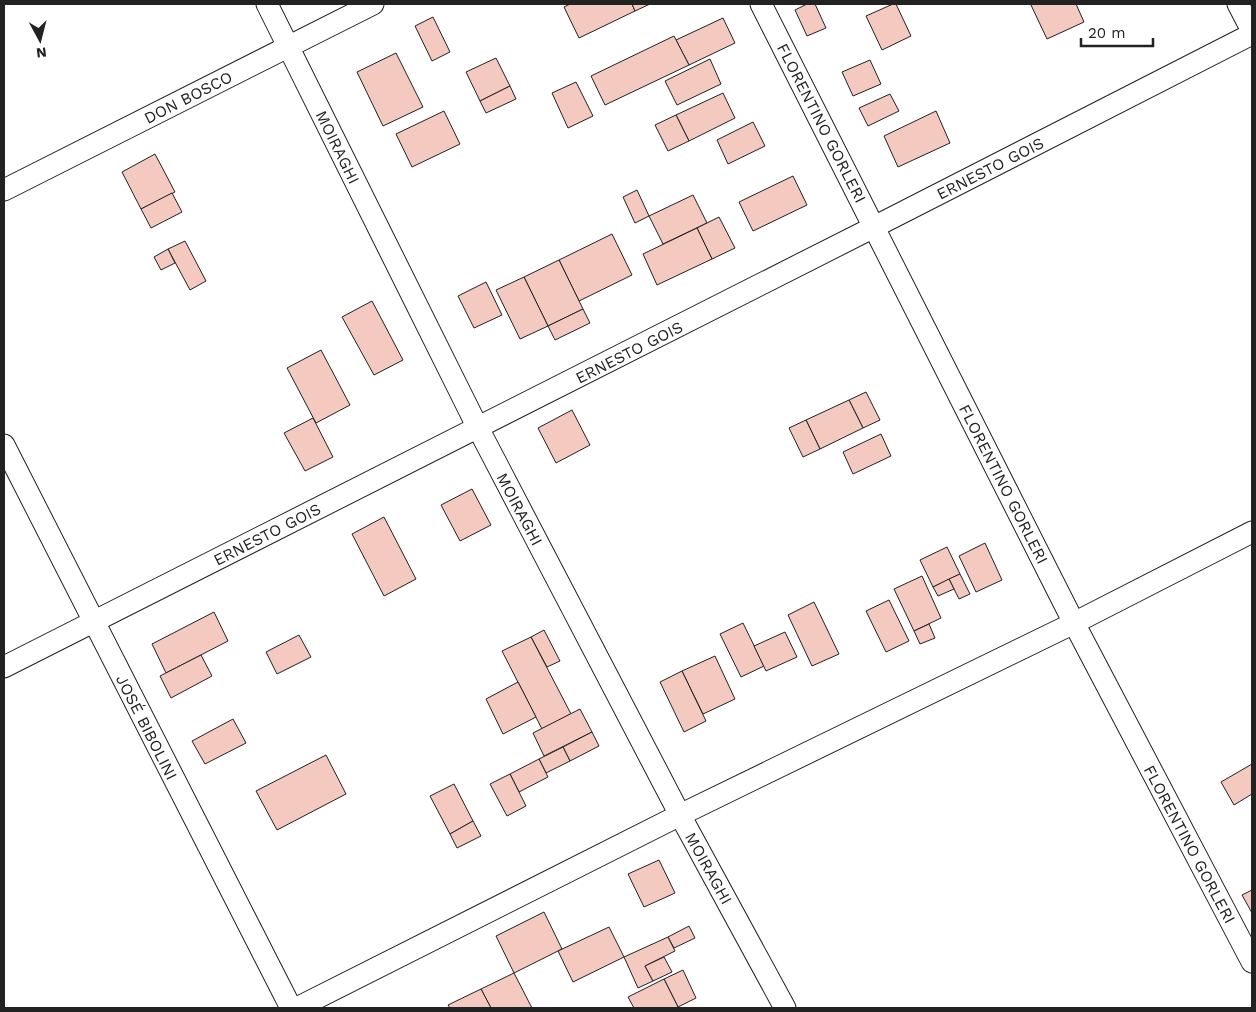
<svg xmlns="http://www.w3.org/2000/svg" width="1256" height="1012" viewBox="0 0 1256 1012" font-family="'Work Sans',sans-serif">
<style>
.building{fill:#f3c9c0;stroke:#222}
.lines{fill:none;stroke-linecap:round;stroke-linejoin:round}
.minor-casing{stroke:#222;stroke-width:23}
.minor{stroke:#fff;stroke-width:21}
.labels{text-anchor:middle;stroke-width:4;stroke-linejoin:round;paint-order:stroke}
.street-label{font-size:16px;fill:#222;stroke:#fff}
</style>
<rect width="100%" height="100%" fill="#fff"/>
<g class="building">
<path d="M 570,4 L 632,4 L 635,11 L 579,38 L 564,7 Z"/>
<path d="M 632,4 L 650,4 L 635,11 Z"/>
<path d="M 807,4 L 815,4 L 826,28 L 807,36 L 795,10 Z"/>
<path d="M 893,4 L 896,4 L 911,36 L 882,50 L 866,16 Z"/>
<path d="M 1033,4 L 1076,4 L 1084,22 L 1047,39 L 1031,5 Z"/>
<path d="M 433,17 L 450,52 L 432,61 L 415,26 Z"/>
<path d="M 723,18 L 735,43 L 689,65 L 676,40 Z"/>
<path d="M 674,36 L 689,65 L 605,105 L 591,76 Z"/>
<path d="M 396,53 L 423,107 L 383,126 L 357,72 Z"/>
<path d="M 496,58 L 510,86 L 480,101 L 466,72 Z"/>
<path d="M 710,59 L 721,84 L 677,105 L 665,81 Z"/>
<path d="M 870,60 L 881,84 L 853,96 L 842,72 Z"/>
<path d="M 576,82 L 593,116 L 568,128 L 552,93 Z"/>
<path d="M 510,86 L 516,99 L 486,113 L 480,101 Z"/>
<path d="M 723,93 L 735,118 L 689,141 L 676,115 Z"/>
<path d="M 890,94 L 899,111 L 868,126 L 859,108 Z"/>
<path d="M 444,111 L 460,144 L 412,167 L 396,134 Z"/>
<path d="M 936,111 L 950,143 L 898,167 L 884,136 Z"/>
<path d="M 676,115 L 689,141 L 668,151 L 655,125 Z"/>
<path d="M 753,122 L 765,146 L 728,164 L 717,140 Z"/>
<path d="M 155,154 L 175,192 L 141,209 L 122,172 Z"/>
<path d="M 793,176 L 807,205 L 753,231 L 739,202 Z"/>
<path d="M 637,190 L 649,216 L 635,223 L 623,197 Z"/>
<path d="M 172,193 L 182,212 L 151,228 L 141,209 Z"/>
<path d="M 693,195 L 707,223 L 663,244 L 649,216 Z"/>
<path d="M 719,217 L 735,248 L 712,259 L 697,228 Z"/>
<path d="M 697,228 L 712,259 L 657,285 L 643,254 Z"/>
<path d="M 612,234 L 632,275 L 579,301 L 559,260 Z"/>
<path d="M 185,241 L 206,281 L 190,290 L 168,249 Z"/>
<path d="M 168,249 L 175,263 L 161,270 L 154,257 Z"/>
<path d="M 559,260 L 583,309 L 548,326 L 524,277 Z"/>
<path d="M 524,277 L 548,326 L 520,339 L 496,290 Z"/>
<path d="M 486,282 L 502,315 L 474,328 L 458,296 Z"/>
<path d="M 372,301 L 403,360 L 374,375 L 342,317 Z"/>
<path d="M 583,309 L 590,323 L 555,340 L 548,326 Z"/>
<path d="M 321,350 L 350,405 L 316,423 L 287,368 Z"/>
<path d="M 866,392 L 880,420 L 863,428 L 849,400 Z"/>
<path d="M 849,400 L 863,428 L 820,449 L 806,420 Z"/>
<path d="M 572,410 L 590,445 L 556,463 L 538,428 Z"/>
<path d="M 313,418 L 333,457 L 305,471 L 284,433 Z"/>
<path d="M 806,420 L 820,449 L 803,457 L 789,428 Z"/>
<path d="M 881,434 L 891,456 L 853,474 L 843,452 Z"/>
<path d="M 472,489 L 491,525 L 460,541 L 441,505 Z"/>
<path d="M 384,517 L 416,579 L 384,596 L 352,534 Z"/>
<path d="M 985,543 L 1002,580 L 976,592 L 959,556 Z"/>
<path d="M 947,547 L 960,574 L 933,587 L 920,560 Z"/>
<path d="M 960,574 L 970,594 L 959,599 L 949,579 Z"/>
<path d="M 922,576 L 941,618 L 914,631 L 894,589 Z"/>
<path d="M 949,579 L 954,589 L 938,596 L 933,587 Z"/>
<path d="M 889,600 L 909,641 L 886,652 L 866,611 Z"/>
<path d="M 814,602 L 839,654 L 812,666 L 788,615 Z"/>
<path d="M 214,612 L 228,641 L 166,673 L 152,644 Z"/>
<path d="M 743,623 L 764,666 L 741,677 L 720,634 Z"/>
<path d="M 929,624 L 935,638 L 920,644 L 914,631 Z"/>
<path d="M 544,630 L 560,661 L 547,667 L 531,637 Z"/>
<path d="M 785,632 L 797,657 L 766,671 L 754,646 Z"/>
<path d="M 299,635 L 311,657 L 277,674 L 266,652 Z"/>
<path d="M 531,637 L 571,714 L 542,729 L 502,651 Z"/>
<path d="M 201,655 L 212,676 L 171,698 L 160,676 Z"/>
<path d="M 715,656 L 735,699 L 703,714 L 682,671 Z"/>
<path d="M 682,671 L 706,721 L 684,732 L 660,682 Z"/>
<path d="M 518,682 L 536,717 L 503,734 L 486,699 Z"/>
<path d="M 580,709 L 592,732 L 544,756 L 533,733 Z"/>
<path d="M 233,719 L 246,743 L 205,764 L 192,741 Z"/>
<path d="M 592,732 L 599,746 L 570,761 L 563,747 Z"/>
<path d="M 563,747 L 570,761 L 546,773 L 539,759 Z"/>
<path d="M 326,755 L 346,794 L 277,830 L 256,791 Z"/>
<path d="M 539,759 L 548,777 L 519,792 L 510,774 Z"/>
<path d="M 1252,764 L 1252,794 L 1234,805 L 1221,782 Z"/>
<path d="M 510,774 L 526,806 L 507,816 L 490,784 Z"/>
<path d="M 454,784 L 473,821 L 450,834 L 430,796 Z"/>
<path d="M 473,821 L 481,836 L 457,848 L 450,834 Z"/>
<path d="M 659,860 L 675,893 L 644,907 L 628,874 Z"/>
<path d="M 1252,890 L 1252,913 L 1242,895 Z"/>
<path d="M 544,912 L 562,949 L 514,973 L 496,936 Z"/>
<path d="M 689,926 L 695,938 L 674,948 L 668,937 Z"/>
<path d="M 609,927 L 624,957 L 573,982 L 558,951 Z"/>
<path d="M 668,937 L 675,951 L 645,966 L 653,981 L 638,988 L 624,957 Z"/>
<path d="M 664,957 L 672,972 L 653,981 L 645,966 Z"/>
<path d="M 683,970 L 696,998 L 678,1007 L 664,979 Z"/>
<path d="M 514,973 L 532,1008 L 491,1008 L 481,989 Z"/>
<path d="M 664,979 L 678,1007 L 675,1008 L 634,1008 L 628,997 Z"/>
<path d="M 481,989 L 491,1008 L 450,1008 L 448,1005 Z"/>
</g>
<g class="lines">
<defs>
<g id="minor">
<path d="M 267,4 L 478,428 L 680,815 L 785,1008"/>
<path d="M 761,4 L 1074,623 L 1252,962"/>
<path d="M 1238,4 L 1252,31"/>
<path d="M 4,190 L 373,4"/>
<path d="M 4,445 L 291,1008"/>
<path d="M 4,667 L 874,227 L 1252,34"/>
<path d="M 297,1008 L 680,815 L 1074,623 L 1252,532"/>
</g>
</defs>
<use href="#minor" class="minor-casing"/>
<use href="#minor" class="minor"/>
</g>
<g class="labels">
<g class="street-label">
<text transform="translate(188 97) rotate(-27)" y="6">DON BOSCO</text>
<text transform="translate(822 123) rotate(63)" y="6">FLORENTINO GORLERI</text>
<text transform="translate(338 147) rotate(64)" y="6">MOIRAGHI</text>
<text transform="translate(990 168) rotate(-27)" y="6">ERNESTO GOIS</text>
<text transform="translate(629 352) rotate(-27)" y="6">ERNESTO GOIS</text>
<text transform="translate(1004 484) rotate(63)" y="6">FLORENTINO GORLERI</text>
<text transform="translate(520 509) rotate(62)" y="6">MOIRAGHI</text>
<text transform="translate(267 534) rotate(-27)" y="6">ERNESTO GOIS</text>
<text transform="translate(147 727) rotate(63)" y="6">JOSÉ BIBOLINI</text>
<text transform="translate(1190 844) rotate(62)" y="6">FLORENTINO GORLERI</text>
<text transform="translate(709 868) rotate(61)" y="6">MOIRAGHI</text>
</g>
</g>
<rect width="1256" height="1012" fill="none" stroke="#222222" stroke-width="10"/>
<g transform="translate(40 40) rotate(173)" stroke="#ffffff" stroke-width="4" paint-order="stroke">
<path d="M0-4L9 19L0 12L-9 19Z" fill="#222222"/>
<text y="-8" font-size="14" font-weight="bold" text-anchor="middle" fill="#222222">N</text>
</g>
<path d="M1081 38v8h72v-8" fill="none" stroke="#222222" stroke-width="2.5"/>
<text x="1088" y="38" font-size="15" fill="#222222" stroke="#ffffff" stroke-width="4" paint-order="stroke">20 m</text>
</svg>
